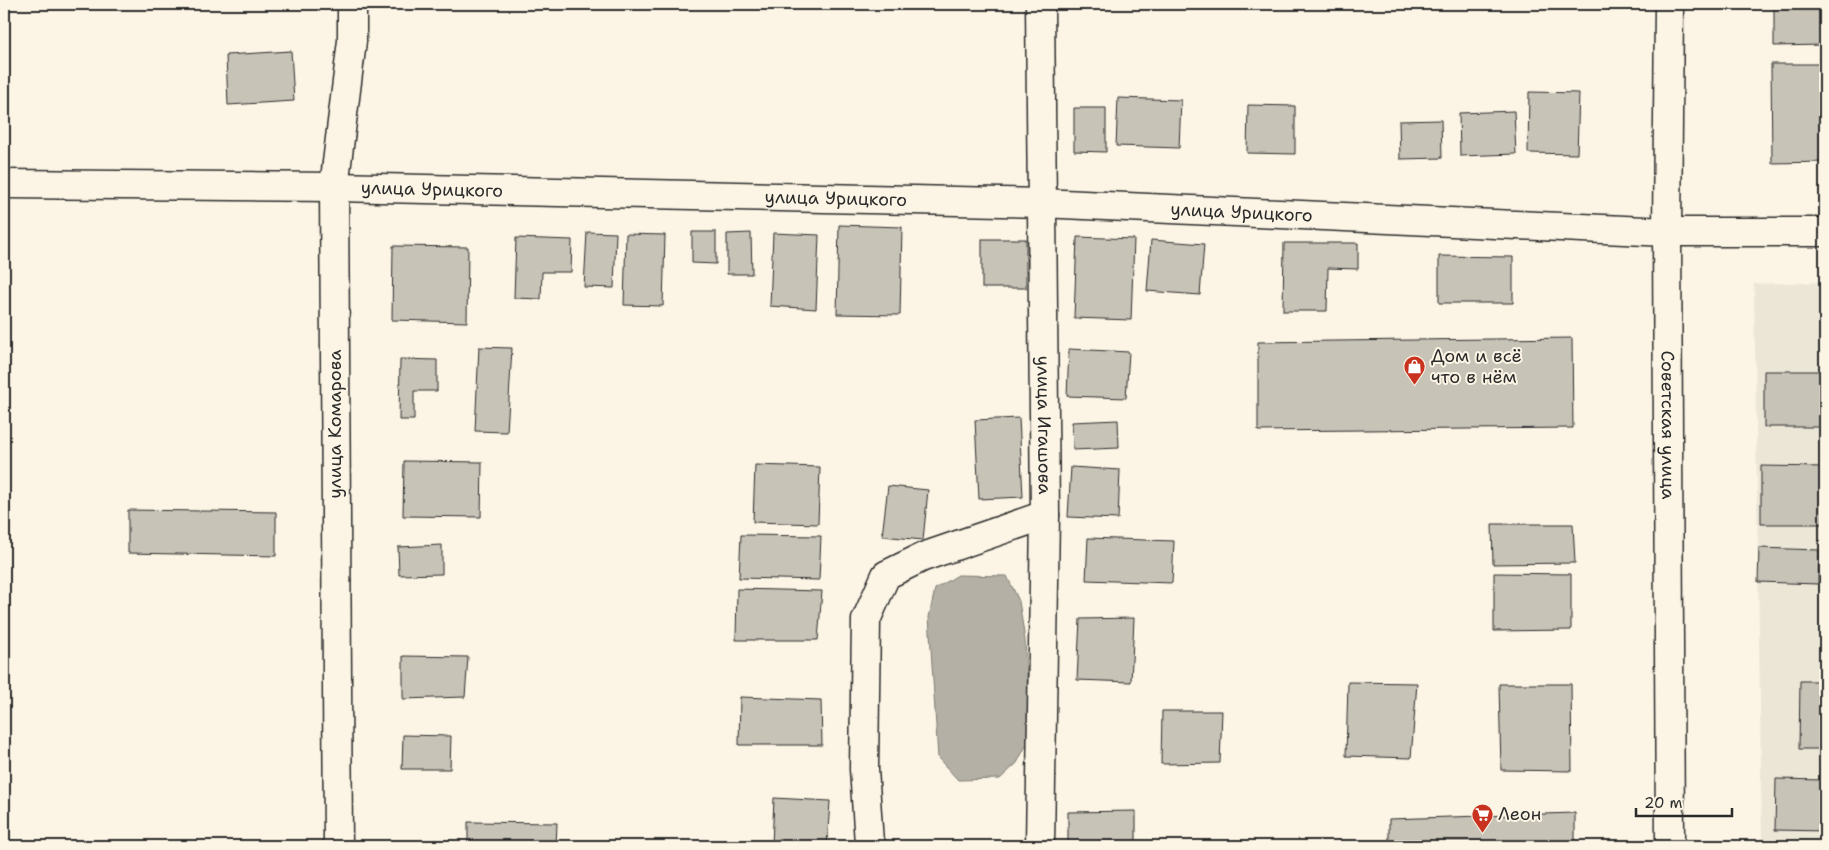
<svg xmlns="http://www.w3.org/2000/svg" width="1829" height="850" viewBox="0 0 1829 850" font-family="'Shantell Sans',sans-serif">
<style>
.built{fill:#ece6d7}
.water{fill:#b4b0a5;stroke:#7d7b74}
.building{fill:#c8c3b7;stroke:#2b2b2b}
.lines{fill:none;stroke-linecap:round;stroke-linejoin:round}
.street-casing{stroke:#2b2b2b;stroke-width:31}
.secondary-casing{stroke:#2b2b2b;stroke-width:31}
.street{stroke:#fcf5e5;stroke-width:28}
.secondary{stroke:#fcf5e5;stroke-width:28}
.labels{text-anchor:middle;stroke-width:4;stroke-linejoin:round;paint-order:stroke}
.street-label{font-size:18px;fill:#2b2b2b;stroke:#fcf5e5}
.poi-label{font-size:18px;fill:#2b2b2b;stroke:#fcf5e5;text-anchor:start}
</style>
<rect width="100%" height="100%" fill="#fcf5e5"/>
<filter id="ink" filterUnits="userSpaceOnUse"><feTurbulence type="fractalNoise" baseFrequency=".02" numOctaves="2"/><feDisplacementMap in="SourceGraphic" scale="10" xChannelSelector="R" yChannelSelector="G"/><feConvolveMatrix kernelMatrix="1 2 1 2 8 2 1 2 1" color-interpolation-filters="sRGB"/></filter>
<g filter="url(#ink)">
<path class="built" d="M 1825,282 L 1825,846 L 1762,846 L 1754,284 Z"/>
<path class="water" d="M 958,575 L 1007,576 L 1019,601 L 1025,640 L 1030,738 L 1017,763 L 1000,779 L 958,780 L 938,758 L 929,617 L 935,589 Z"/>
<g class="building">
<path d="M 1774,4 L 1825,4 L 1825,45 L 1774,46 Z"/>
<path d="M 291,51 L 294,101 L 228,105 L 226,55 Z"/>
<path d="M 1771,64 L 1825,64 L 1825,162 L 1772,163 Z"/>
<path d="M 1529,92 L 1579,93 L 1577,154 L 1528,153 Z"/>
<path d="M 1118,98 L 1181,100 L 1179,148 L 1116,146 Z"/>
<path d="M 1248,105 L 1295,106 L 1295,154 L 1247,153 Z"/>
<path d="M 1074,108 L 1106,108 L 1106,152 L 1074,151 Z"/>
<path d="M 1514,111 L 1516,154 L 1460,156 L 1459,113 Z"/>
<path d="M 1441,120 L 1442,158 L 1400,159 L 1399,121 Z"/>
<path d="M 839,225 L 902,227 L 900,315 L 837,314 Z"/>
<path d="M 587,232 L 616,233 L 614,288 L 584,287 Z"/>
<path d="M 692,232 L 716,232 L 716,264 L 692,263 Z"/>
<path d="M 751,233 L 752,274 L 727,274 L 727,234 Z"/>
<path d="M 773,233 L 819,235 L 816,309 L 770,306 Z"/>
<path d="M 626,234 L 665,235 L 663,306 L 624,305 Z"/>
<path d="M 1077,237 L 1134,239 L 1131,320 L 1074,318 Z"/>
<path d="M 516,238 L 572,240 L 571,272 L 542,272 L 541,299 L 514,298 Z"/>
<rect x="982" y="239" width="44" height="49"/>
<path d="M 1151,240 L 1204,244 L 1200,295 L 1147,291 Z"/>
<path d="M 1284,243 L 1358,243 L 1358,269 L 1328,268 L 1327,311 L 1283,311 Z"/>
<path d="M 393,246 L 468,247 L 467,322 L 392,320 Z"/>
<path d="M 1439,256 L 1513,257 L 1513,303 L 1439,303 Z"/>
<path d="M 1572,338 L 1573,428 L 1258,431 L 1258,342 Z"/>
<path d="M 479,347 L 512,348 L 507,432 L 475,431 Z"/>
<path d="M 1069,349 L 1129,352 L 1126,398 L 1067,396 Z"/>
<path d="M 400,359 L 437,360 L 437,391 L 414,391 L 414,420 L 399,420 Z"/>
<path d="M 1764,371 L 1825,371 L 1824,427 L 1764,427 Z"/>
<path d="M 1019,418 L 1023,497 L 979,499 L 975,420 Z"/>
<path d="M 1118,420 L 1119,448 L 1073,450 L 1072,422 Z"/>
<path d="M 1820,441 L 1825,441 L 1825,481 L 1821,481 Z"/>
<path d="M 404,461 L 482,462 L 481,517 L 403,516 Z"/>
<path d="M 755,465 L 820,467 L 818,524 L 753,522 Z"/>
<path d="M 1761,466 L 1825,467 L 1825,524 L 1761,524 Z"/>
<path d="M 1071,467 L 1120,470 L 1118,519 L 1068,517 Z"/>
<path d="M 888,486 L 928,490 L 923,540 L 882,536 Z"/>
<path d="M 128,510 L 276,512 L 276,556 L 128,553 Z"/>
<path d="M 1492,524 L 1573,524 L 1575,563 L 1493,564 Z"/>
<path d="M 741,535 L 821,536 L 819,580 L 739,578 Z"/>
<path d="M 1088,538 L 1174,541 L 1172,583 L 1086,580 Z"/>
<path d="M 442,545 L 442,574 L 399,575 L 398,547 Z"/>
<path d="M 1759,548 L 1819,550 L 1818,584 L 1758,582 Z"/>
<path d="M 1494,573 L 1571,574 L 1571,630 L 1494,631 Z"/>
<path d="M 737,589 L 822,591 L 818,640 L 736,640 Z"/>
<path d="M 1134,618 L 1131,682 L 1077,680 L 1080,619 Z"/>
<path d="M 403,656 L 468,657 L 465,697 L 403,699 Z"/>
<path d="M 1800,681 L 1825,681 L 1825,749 L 1799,749 Z"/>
<path d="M 1348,682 L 1417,683 L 1411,758 L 1346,756 Z"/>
<path d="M 1499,684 L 1571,684 L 1572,771 L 1501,770 Z"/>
<path d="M 740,697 L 821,700 L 822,745 L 739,745 Z"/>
<path d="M 1162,711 L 1222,711 L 1220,763 L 1161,764 Z"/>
<path d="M 403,735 L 451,736 L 450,769 L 402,769 Z"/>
<path d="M 1776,779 L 1825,780 L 1825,831 L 1775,830 Z"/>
<path d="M 774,798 L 830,801 L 827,846 L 772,846 Z"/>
<path d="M 1136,811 L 1136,846 L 1068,846 L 1068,812 Z"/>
<path d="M 1575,813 L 1575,846 L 1389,846 L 1389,819 Z"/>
<path d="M 468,822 L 557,823 L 556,846 L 468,846 Z"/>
<rect x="1761" y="843" width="36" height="3"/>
</g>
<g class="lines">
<defs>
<g id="street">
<path id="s1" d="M 1040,4 L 1045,515 L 1040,846"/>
<path d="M 1667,232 L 1825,232"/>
<path d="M 338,846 L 334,187 L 352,41 L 352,4"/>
<path d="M 872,846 L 869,843 L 864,769 L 866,620 L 886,575 L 923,557 L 1045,515"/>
</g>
<g id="secondary">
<path id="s2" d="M 1669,4 L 1667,232 L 1670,846"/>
<path id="s3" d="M 4,184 L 334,187 L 1041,203 L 1667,232"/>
</g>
</defs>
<use href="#street" class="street-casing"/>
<use href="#secondary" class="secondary-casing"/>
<use href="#street" class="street"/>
<use href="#secondary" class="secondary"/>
</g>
</g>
<defs>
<symbol id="shop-pin" viewBox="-11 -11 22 30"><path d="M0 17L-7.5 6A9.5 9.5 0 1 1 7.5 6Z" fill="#c8321e" stroke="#fcf5e5"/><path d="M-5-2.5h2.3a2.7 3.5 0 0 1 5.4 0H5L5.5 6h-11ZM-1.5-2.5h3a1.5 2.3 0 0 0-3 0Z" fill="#fff"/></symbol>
<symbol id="supermarket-pin" viewBox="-11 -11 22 30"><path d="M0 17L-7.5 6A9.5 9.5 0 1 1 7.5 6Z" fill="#c8321e" stroke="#fcf5e5"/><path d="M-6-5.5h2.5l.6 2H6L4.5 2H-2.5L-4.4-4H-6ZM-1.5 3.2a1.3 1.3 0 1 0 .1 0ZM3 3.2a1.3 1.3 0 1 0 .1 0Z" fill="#fff"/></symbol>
</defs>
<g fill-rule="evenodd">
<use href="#shop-pin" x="1402" y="354" width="25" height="34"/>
<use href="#supermarket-pin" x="1470" y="802" width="25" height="34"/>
</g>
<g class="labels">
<g class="street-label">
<text dy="6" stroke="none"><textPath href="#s3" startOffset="428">улица Урицкого</textPath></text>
<text dy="6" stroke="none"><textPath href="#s3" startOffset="832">улица Урицкого</textPath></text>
<text dy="6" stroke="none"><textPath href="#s3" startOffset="1238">улица Урицкого</textPath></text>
<text transform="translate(335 424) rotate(-90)" y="6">улица Комарова</text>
<text dy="6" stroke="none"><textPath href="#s1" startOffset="421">улица Игашова</textPath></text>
<text dy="6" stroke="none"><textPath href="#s2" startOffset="421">Советская улица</textPath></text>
</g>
<g class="poi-label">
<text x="1431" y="362">Дом и всё<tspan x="1431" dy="21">что в нём</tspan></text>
<text x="1498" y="820">Леон</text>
</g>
</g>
<rect width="1829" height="850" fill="none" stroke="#fcf5e5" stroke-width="20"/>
<rect x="10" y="10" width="1809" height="830" fill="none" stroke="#2b2b2b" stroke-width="2" filter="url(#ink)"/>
<path d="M1636 808v8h96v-8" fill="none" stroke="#2b2b2b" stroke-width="2.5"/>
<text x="1644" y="808" font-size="15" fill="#2b2b2b" stroke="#fcf5e5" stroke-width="4" paint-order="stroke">20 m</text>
</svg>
